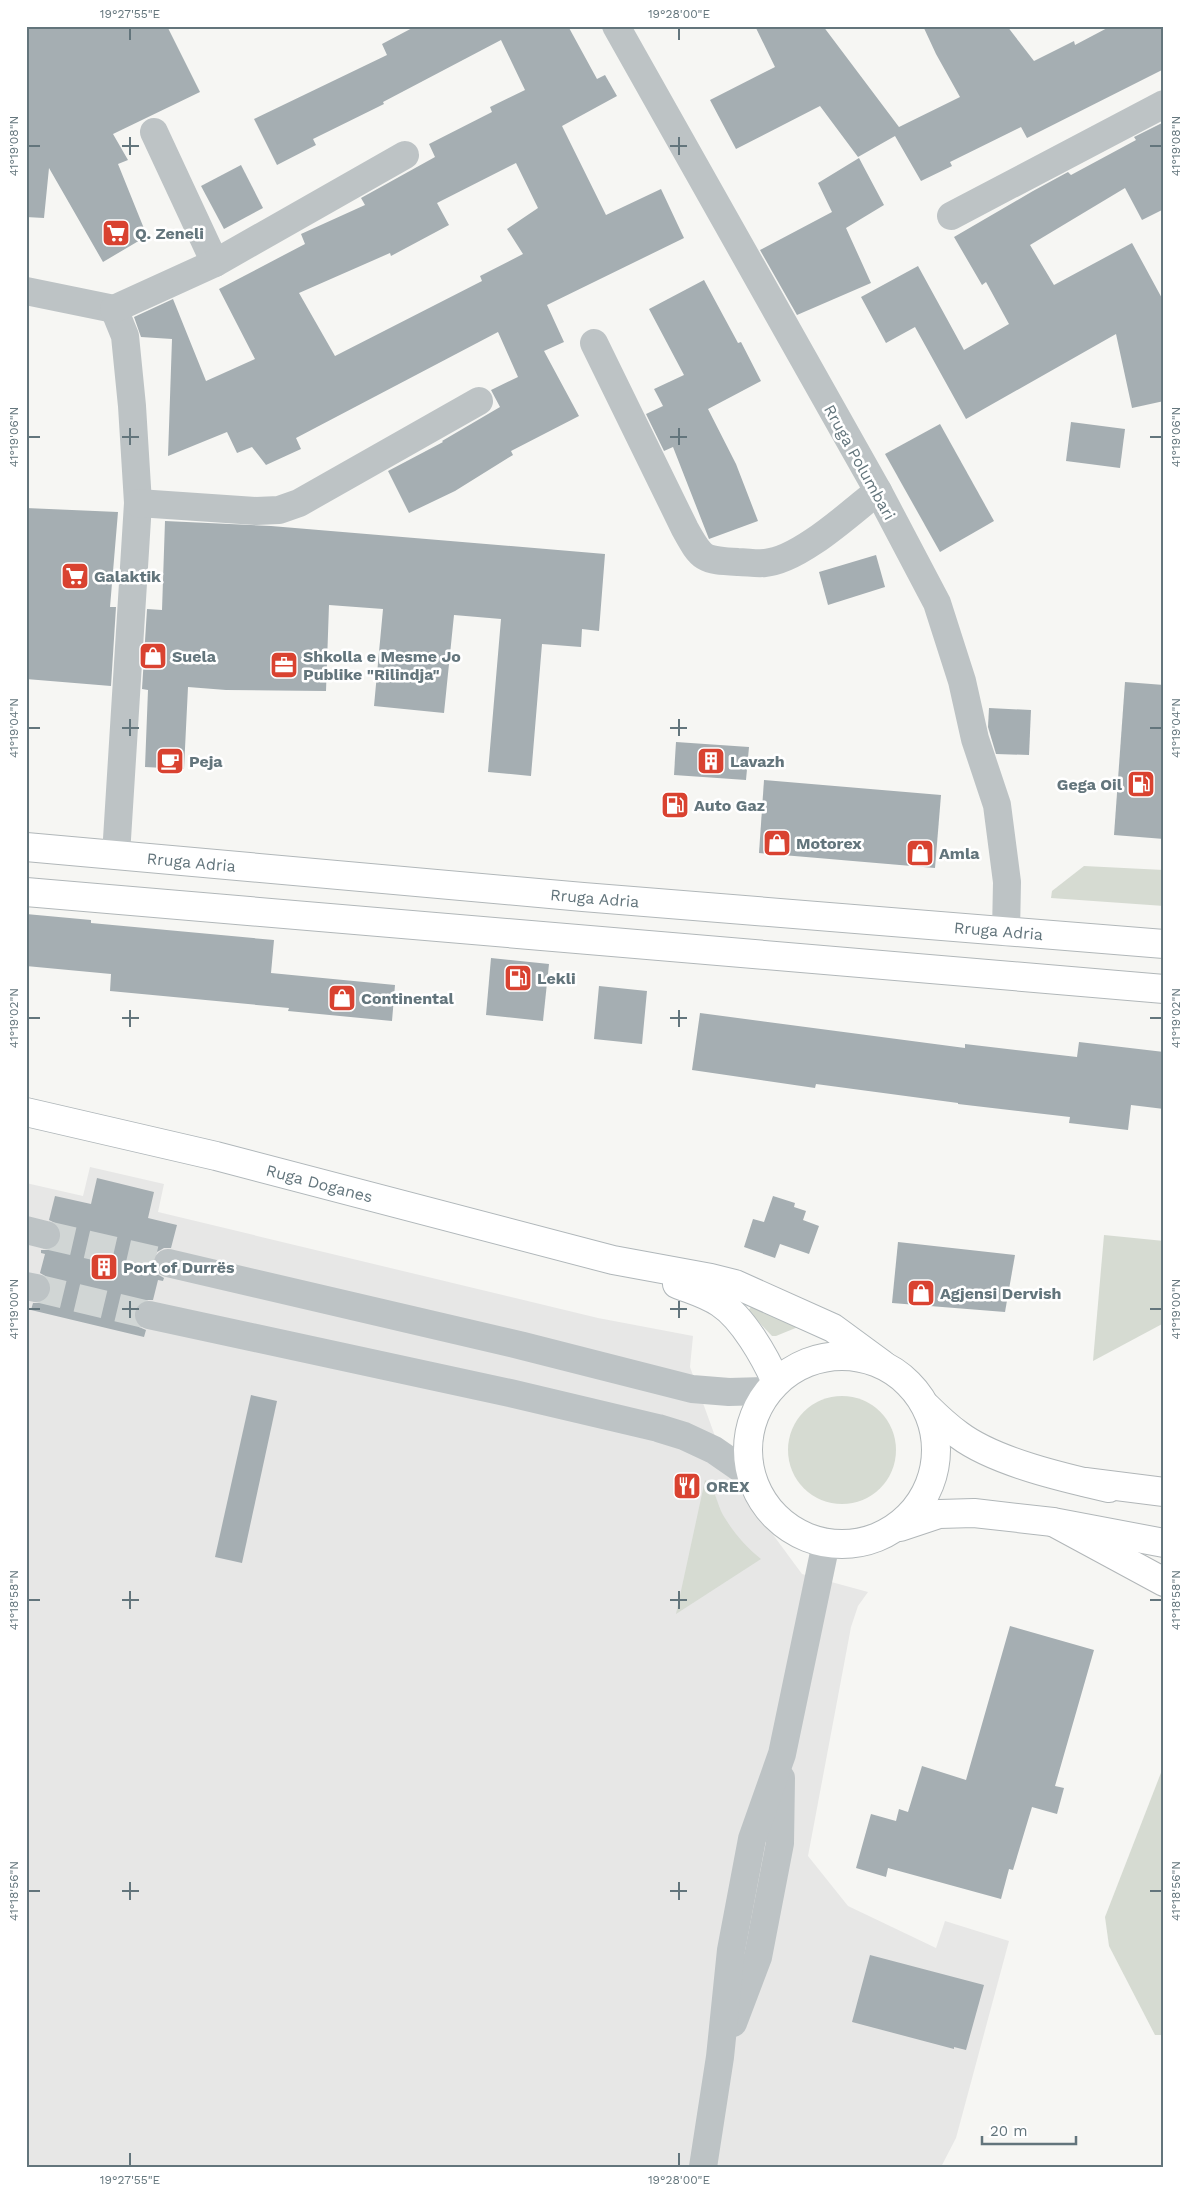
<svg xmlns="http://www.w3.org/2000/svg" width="1190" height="2193" viewBox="0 0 1190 2193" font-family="'Work Sans',sans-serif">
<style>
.built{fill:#e7e7e6}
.green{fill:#d6dbd2}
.building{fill:#a5aeb2;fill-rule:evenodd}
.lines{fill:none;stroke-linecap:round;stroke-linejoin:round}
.street-tunnel{stroke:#d1d6d5;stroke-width:28;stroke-dasharray:28 14;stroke-linecap:butt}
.secondary-casing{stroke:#b0b7ba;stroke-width:30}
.primary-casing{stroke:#b1b7b9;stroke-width:30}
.highway-casing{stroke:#b1b6b8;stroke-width:30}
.street{stroke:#bdc3c5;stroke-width:28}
.secondary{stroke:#fff;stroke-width:28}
.primary{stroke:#fff;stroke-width:28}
.highway{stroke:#fff;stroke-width:28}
.ticks{fill:none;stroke:#63757c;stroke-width:2}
.labels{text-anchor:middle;stroke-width:5;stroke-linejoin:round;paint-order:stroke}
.poi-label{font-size:16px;font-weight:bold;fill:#63757c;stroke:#fff;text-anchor:start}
.street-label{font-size:16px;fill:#63757c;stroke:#fff}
.neatline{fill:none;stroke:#63757c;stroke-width:2}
.ticks-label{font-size:12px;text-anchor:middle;fill:#63757c}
</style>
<rect width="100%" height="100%" fill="#f6f6f3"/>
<path class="built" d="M 90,1167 L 164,1184 L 158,1212 L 598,1318 L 693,1336 L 690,1367 L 729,1475 L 802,1574 L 868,1592 L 858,1606 L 851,1627 L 808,1856 L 848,1906 L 936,1948 L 945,1921 L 1009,1941 L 956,2138 L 941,2167 L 26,2167 L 26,1183 L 83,1196 Z"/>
<g class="green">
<path d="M 1084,866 L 1164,870 L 1164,906 L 1051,898 L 1052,891 Z"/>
<path d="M 1104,1235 L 1164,1241 L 1164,1323 L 1093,1361 Z"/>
<path d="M 753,1304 L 798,1327 L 776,1336 L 772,1336 L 748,1311 Z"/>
<circle cx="842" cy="1450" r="54"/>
<path d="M 705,1480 C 715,1487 717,1504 723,1515 C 733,1532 745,1546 761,1559 L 676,1614 Z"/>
<path d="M 1164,1765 L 1164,2035 L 1155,2035 L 1109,1946 L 1105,1917 Z"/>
</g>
<g class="building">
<path d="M 26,26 L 167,26 L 200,92 L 113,134 L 128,160 L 118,164 L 147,236 L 103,262 L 49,168 L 44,218 L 26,217 Z"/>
<path d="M 416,26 L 568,26 L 597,79 L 605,75 L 617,96 L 562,126 L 606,215 L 661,189 L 684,238 L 547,305 L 564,342 L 544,351 L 579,416 L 511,451 L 513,455 L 455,491 L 409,513 L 388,471 L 443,442 L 442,441 L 500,407 L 491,390 L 518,377 L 498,332 L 296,438 L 301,449 L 266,465 L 252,447 L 237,453 L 227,432 L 168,456 L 172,339 L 141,337 L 134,317 L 173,299 L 206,381 L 255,359 L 219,289 L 305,244 L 301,234 L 365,205 L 361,198 L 435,157 L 429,144 L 492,112 L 490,107 L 525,90 L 501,40 L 383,102 L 384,104 L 313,139 L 316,145 L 277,165 L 254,119 L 387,55 L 382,44 ZM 516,163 L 538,208 L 507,229 L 523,254 L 480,276 L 482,281 L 335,356 L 299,293 L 390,253 L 391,256 L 449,225 L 437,203 Z"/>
<path d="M 755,26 L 823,26 L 899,127 L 960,97 L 936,54 L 923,26 L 1007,26 L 1034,61 L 1074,41 L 1075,45 L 1111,26 L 1164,26 L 1164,69 L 1027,138 L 1021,127 L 950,162 L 952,166 L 921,181 L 895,136 L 858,157 L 820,106 L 736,149 L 710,100 L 775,67 Z"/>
<path d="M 1164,122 L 1164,209 L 1142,220 L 1125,188 L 1030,245 L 1054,285 L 1132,243 L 1164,302 L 1164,401 L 1132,408 L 1116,334 L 966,419 L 915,327 L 886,343 L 861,297 L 918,266 L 964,350 L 1009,324 L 986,282 L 982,285 L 954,237 L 1033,191 L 1068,172 L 1071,175 L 1136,140 L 1134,137 Z"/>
<path d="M 859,158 L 884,205 L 846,228 L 871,283 L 797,315 L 760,250 L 832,212 L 818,183 Z"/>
<path d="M 241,165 L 263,208 L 224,229 L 201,186 Z"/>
<path d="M 704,280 L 738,343 L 741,342 L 761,381 L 708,409 L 736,464 L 758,521 L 709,539 L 673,447 L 664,451 L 646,414 L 663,406 L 654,389 L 684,375 L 649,309 Z"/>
<path d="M 1071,422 L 1125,429 L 1120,468 L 1066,461 Z"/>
<path d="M 940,424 L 994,521 L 940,552 L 885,454 Z"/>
<path d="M 26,508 L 118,512 L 110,607 L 116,607 L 111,686 L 26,679 Z"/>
<path d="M 165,521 L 271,526 L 605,554 L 599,631 L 582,629 L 581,647 L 542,644 L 531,776 L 488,772 L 501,619 L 454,615 L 444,713 L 374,706 L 383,609 L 329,605 L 326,691 L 226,690 L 188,687 L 184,769 L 145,767 L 148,690 L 142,689 L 147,609 L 162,610 Z"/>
<path d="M 876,555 L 885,587 L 828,605 L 819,572 Z"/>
<path d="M 1125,682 L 1164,685 L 1164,839 L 1114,835 Z"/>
<path d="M 989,708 L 1031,710 L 1029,755 L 996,754 L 988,727 Z"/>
<path d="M 676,742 L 749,747 L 746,780 L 674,775 Z"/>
<path d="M 764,780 L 941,795 L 935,868 L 759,853 Z"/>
<path d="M 26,914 L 91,920 L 91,923 L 274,940 L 271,973 L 395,985 L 392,1021 L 288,1011 L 289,1008 L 110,991 L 111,974 L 26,966 Z"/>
<path d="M 491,958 L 549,964 L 543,1021 L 486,1015 Z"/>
<path d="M 599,986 L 647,991 L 642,1044 L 594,1039 Z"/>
<path d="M 700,1013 L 965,1048 L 965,1044 L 1077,1057 L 1079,1042 L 1164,1052 L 1164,1109 L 1131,1105 L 1128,1130 L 1069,1123 L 1070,1117 L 958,1104 L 958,1103 L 816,1084 L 815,1088 L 692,1070 Z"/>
<path d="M 97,1178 L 154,1192 L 148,1218 L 177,1225 L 171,1248 L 164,1248 L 157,1252 L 153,1259 L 153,1268 L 157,1274 L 164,1278 L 163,1281 L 158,1280 L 153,1300 L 144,1300 L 138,1304 L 134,1311 L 134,1320 L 139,1327 L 146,1330 L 144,1337 L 31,1310 L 33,1303 L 41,1303 L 48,1298 L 51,1292 L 51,1283 L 47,1277 L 40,1273 L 45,1254 L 41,1253 L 41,1250 L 50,1250 L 57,1246 L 61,1238 L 61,1231 L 57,1224 L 49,1220 L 55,1196 L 91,1204 Z"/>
<path d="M 773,1196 L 795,1203 L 794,1207 L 806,1211 L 803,1220 L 819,1226 L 809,1254 L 780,1244 L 775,1258 L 744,1247 L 753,1219 L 764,1222 Z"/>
<path d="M 898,1242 L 1015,1255 L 1005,1312 L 892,1303 Z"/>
<path d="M 251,1395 L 277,1401 L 242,1563 L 215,1557 Z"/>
<path d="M 1010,1626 L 1094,1650 L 1055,1786 L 1064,1788 L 1057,1814 L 1032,1807 L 1013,1870 L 1009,1869 L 1001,1899 L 888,1868 L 886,1877 L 856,1868 L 871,1814 L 896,1821 L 899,1809 L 908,1812 L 922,1766 L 966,1780 Z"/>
<path d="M 870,1955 L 984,1985 L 966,2050 L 954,2047 L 954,2049 L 852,2022 Z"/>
</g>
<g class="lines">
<g class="street-tunnel">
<path d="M 46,1235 L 168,1263"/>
<path d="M 36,1288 L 149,1315"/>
</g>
<defs>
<g id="secondary">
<path id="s1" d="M 26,1112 L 216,1156 L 613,1260 L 711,1278 L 735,1284 L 833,1328 L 882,1364"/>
<path d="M 677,1284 C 692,1290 707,1294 720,1303 C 743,1318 765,1357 776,1382"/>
</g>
<g id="primary">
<path id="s2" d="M 26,847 L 583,897 L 1164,944"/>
<path d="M 26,892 L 1164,989"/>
<circle cx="842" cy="1450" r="94"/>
<path d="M 927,1407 C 937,1417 948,1427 959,1435 C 995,1462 1065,1478 1109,1488"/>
<path d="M 900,1527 L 939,1514 L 974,1513 L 1053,1522 L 1164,1543"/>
</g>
<g id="highway">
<path d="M 1085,1482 L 1164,1492"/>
<path d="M 1053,1522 L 1164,1582"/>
</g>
</defs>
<use href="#secondary" class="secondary-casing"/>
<use href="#primary" class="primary-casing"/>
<use href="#highway" class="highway-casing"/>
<g class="street">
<path d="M 616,26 L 878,491 L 937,603 L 962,681 L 975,739 L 997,805 L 1007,882 L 1006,932"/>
<path d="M 154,132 L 215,263"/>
<path d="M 951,216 L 1164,104"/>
<path d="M 26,291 L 114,309"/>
<path d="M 114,309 L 125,336 L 132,406 L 138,503 L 116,855"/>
<path d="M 114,309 L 215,263 L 405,155"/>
<path d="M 594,343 L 685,529 C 702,560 703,560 738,562 C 747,562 756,564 765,563 C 800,560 850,513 878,491"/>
<path d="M 138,503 L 256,511 L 279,510 L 299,503 L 479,401"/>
<path d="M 26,1230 L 46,1235"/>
<path d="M 168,1263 L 523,1346 L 692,1389 L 729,1392 L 768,1391"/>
<path d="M 26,1286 L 36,1288"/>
<path d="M 149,1315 L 510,1393 L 658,1428 L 684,1436 L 714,1450 L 750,1475"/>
<path d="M 733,2023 L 758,1957 L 780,1843 L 781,1778"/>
<path d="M 703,2167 L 720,2057 L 731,1950 L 752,1839 L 782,1754 L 826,1543"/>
</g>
<use href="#secondary" class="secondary"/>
<use href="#primary" class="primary"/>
<use href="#highway" class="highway"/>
</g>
<path class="ticks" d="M 130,28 L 130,40M 679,28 L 679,40M 130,137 L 130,155M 679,137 L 679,155M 28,146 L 40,146M 122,146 L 139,146M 670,146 L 687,146M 1150,146 L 1162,146M 130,428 L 130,445M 679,428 L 679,445M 28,437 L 40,437M 122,437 L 139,437M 670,437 L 687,437M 1150,437 L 1162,437M 130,719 L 130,736M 679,719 L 679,736M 28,728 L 40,728M 122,728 L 139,728M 670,728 L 687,728M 1150,728 L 1162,728M 130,1010 L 130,1027M 679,1010 L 679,1027M 28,1018 L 40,1018M 122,1018 L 139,1018M 670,1018 L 687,1018M 1150,1018 L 1162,1018M 130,1301 L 130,1318M 679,1301 L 679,1318M 28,1309 L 40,1309M 122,1309 L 139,1309M 670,1309 L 687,1309M 1150,1309 L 1162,1309M 130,1591 L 130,1609M 679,1591 L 679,1609M 28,1600 L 40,1600M 122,1600 L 139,1600M 670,1600 L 687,1600M 1150,1600 L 1162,1600M 130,1882 L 130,1900M 679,1882 L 679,1900M 28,1891 L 40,1891M 122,1891 L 139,1891M 670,1891 L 687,1891M 1150,1891 L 1162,1891M 130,2153 L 130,2166M 679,2153 L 679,2166"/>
<defs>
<symbol id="supermarket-square" viewBox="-11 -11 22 22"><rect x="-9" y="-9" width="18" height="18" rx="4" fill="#d94230" stroke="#fff"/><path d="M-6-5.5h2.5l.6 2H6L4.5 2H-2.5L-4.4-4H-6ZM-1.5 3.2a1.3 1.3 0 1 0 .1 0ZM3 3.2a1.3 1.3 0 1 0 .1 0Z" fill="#fff"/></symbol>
<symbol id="shop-square" viewBox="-11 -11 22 22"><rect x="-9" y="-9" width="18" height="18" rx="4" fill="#d94230" stroke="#fff"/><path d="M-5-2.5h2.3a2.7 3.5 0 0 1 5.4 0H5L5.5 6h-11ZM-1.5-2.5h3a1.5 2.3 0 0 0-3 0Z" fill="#fff"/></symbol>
<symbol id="office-square" viewBox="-11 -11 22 22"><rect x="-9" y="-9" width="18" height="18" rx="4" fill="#d94230" stroke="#fff"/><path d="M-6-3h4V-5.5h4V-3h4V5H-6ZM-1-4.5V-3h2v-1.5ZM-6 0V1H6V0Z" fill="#fff"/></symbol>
<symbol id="cafe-square" viewBox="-11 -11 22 22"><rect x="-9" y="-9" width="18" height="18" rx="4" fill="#d94230" stroke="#fff"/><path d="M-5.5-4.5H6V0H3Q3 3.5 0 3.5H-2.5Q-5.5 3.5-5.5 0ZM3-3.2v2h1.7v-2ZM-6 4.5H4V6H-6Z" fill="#fff"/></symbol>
<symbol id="building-square" viewBox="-11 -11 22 22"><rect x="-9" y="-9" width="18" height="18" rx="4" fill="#d94230" stroke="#fff"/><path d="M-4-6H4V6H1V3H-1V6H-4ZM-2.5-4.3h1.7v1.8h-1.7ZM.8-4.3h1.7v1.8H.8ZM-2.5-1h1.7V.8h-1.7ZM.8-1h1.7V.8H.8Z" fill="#fff"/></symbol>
<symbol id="fuel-square" viewBox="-11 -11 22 22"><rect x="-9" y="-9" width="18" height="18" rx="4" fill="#d94230" stroke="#fff"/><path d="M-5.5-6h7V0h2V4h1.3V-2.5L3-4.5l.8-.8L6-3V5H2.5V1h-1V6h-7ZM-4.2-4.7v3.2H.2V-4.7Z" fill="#fff"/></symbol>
<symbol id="restaurant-square" viewBox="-11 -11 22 22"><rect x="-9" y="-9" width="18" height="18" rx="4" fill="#d94230" stroke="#fff"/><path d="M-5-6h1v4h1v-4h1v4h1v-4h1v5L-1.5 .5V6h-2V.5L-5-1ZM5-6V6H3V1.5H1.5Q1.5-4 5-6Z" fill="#fff"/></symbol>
</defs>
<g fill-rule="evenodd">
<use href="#supermarket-square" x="100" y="217" width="32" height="32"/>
<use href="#supermarket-square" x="59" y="560" width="32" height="32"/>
<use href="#shop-square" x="137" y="640" width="32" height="32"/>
<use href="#office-square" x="268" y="649" width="32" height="32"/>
<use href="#cafe-square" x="154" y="745" width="32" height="32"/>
<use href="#building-square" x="695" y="745" width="32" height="32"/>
<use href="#fuel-square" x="1125" y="768" width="32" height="32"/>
<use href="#fuel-square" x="659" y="789" width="32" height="32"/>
<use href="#shop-square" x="761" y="827" width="32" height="32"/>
<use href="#shop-square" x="904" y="837" width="32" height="32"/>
<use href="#fuel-square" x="502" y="962" width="32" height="32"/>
<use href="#shop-square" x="326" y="982" width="32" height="32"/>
<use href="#building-square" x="88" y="1251" width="32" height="32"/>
<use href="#shop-square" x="905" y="1277" width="32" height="32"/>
<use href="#restaurant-square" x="671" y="1470" width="32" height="32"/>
</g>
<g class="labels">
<g class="poi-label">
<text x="135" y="239">Q. Zeneli</text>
<text x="94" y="582">Galaktik</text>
<text x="172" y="662">Suela</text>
<text x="303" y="662">Shkolla e Mesme Jo<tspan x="303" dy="18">Publike "Rilindja"</tspan></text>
<text x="189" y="767">Peja</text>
<text x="730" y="767">Lavazh</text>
<text x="1122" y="790" text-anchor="end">Gega Oil</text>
<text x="694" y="811">Auto Gaz</text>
<text x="796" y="849">Motorex</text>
<text x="939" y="859">Amla</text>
<text x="537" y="984">Lekli</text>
<text x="361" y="1004">Continental</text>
<text x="123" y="1273">Port of Durrës</text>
<text x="940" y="1299">Agjensi Dervish</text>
<text x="706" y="1492">OREX</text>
</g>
<g class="street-label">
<text transform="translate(860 462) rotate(61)" y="6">Rruga Polumbari</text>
<text dy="6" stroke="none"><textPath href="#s2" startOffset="166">Rruga Adria</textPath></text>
<text dy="6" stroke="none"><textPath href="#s2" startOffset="571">Rruga Adria</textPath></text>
<text dy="6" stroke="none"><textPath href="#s2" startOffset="976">Rruga Adria</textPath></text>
<text dy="6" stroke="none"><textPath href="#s1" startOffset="302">Ruga Doganes</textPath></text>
</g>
</g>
<rect width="1190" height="2193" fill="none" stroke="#ffffff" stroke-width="55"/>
<path d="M982 2136v8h94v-8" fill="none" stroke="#63757c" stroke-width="2.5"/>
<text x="990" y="2136" font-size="15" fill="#63757c" stroke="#ffffff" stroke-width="4" paint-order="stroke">20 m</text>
<rect x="28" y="28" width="1134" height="2138" class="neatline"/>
<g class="ticks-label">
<text x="130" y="18">19°27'55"E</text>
<text x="679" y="18">19°28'00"E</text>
<text transform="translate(14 146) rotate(-90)" y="4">41°19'08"N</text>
<text transform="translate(1176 146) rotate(-90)" y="4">41°19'08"N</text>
<text transform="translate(14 437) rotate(-90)" y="4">41°19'06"N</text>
<text transform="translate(1176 437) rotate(-90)" y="4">41°19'06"N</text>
<text transform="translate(14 728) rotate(-90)" y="4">41°19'04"N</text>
<text transform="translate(1176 728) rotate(-90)" y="4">41°19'04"N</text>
<text transform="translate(14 1018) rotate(-90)" y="4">41°19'02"N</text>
<text transform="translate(1176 1018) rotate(-90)" y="4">41°19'02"N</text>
<text transform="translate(14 1309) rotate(-90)" y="4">41°19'00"N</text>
<text transform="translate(1176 1309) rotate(-90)" y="4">41°19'00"N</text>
<text transform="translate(14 1600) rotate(-90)" y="4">41°18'58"N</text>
<text transform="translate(1176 1600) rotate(-90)" y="4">41°18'58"N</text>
<text transform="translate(14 1891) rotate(-90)" y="4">41°18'56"N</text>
<text transform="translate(1176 1891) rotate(-90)" y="4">41°18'56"N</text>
<text x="130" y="2184">19°27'55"E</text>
<text x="679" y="2184">19°28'00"E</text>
</g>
</svg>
